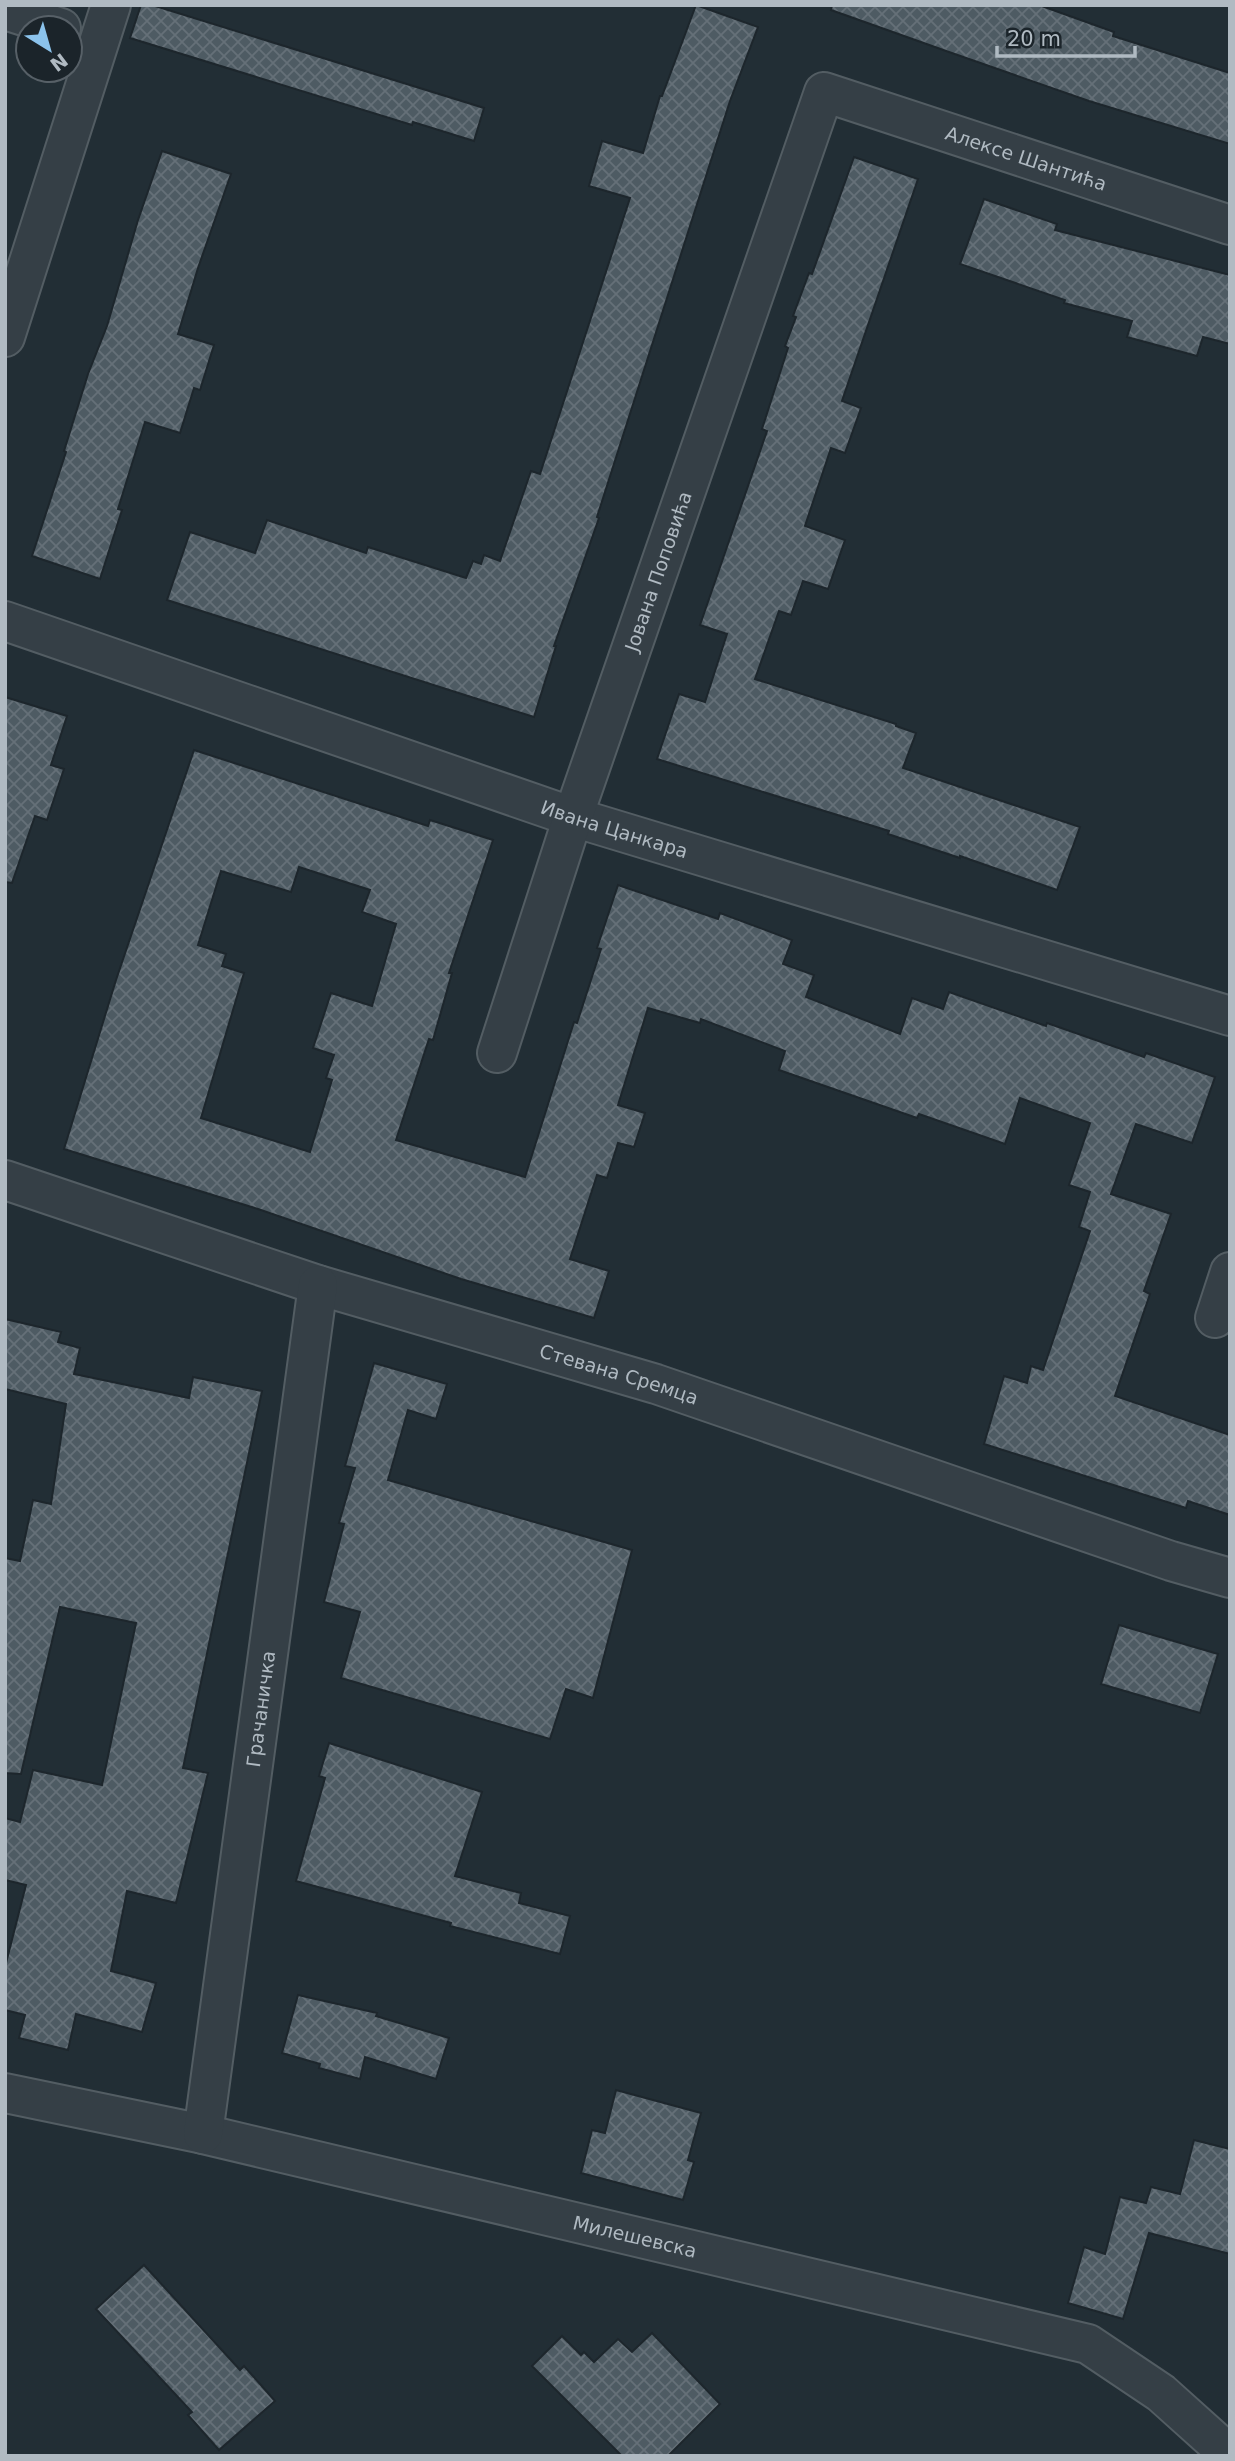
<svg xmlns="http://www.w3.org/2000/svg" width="1235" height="2461" viewBox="0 0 1235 2461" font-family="'DejaVu Sans',sans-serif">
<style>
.building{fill:url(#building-cross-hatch);stroke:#1d262c;stroke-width:2;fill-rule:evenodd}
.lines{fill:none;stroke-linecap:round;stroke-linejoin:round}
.minor-casing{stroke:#535d63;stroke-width:42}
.minor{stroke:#353f46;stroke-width:38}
.labels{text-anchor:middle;stroke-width:6;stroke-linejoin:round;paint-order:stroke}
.street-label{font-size:19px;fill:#b0bac2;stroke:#1b242a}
</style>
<defs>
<pattern id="building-cross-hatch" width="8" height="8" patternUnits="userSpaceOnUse" patternTransform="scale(1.75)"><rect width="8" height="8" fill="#4e5b63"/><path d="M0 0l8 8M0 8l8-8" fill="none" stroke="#657078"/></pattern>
</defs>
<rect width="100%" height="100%" fill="#222e35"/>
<g class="building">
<path d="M 141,5 L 152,5 L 484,108 L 474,141 L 413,122 L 412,125 L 130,38 Z"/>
<path d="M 696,5 L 758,27 L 730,101 L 597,517 L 599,518 L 554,646 L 556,646 L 534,717 L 167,600 L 190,532 L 255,553 L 267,520 L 366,553 L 368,547 L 466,578 L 473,561 L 481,564 L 484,555 L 500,561 L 531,471 L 540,474 L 630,198 L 589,186 L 602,141 L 643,153 L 660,96 L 662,96 Z"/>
<path d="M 832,5 L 1039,5 L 1114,32 L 1113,36 L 1230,73 L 1230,144 L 1089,101 L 949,52 L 831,10 Z"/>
<path d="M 162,151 L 231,174 L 198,268 L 178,334 L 214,345 L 200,390 L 194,388 L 180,433 L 145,422 L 118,509 L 122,510 L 100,579 L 32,556 L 66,452 L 64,451 L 88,374 L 107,326 L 138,220 Z"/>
<path d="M 854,157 L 918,179 L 842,401 L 861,408 L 845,453 L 831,448 L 805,526 L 845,540 L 828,589 L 803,581 L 791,615 L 779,611 L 755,679 L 896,724 L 896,726 L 916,733 L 903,768 L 1080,827 L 1057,890 L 960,856 L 960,858 L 888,834 L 889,831 L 657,759 L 679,694 L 705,702 L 727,634 L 700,625 L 767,431 L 762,429 L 788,348 L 785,346 L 796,317 L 793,316 L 809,273 L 812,274 Z"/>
<path d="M 984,199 L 1057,224 L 1055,230 L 1230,275 L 1230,344 L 1203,337 L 1197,356 L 1127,337 L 1132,321 L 1064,303 L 1065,300 L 960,264 Z"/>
<path d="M 5,697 L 67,716 L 51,765 L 64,769 L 47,820 L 35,816 L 12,883 L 5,882 Z"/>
<path d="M 194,750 L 428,826 L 430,820 L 493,840 L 449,973 L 452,973 L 433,1040 L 429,1039 L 396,1140 L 525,1177 L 574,1022 L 577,1023 L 601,949 L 597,948 L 618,885 L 718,919 L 720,913 L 792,940 L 783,964 L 814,975 L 806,997 L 900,1034 L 912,998 L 943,1009 L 949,992 L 1046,1026 L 1047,1023 L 1144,1057 L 1146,1053 L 1215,1077 L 1192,1143 L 1136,1124 L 1111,1194 L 1171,1214 L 1144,1291 L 1150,1294 L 1115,1396 L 1230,1435 L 1230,1515 L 1188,1501 L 1186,1508 L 984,1444 L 1004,1376 L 1027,1383 L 1031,1366 L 1043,1370 L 1090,1231 L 1079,1227 L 1090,1192 L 1069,1185 L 1090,1123 L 1020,1098 L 1005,1144 L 919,1114 L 917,1118 L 779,1070 L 785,1051 L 701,1019 L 700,1023 L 648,1008 L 618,1105 L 645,1113 L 634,1147 L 618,1143 L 607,1178 L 597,1175 L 570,1259 L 609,1271 L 594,1318 L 461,1279 L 258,1209 L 64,1149 L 116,980 ZM 299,867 L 370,890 L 362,912 L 396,924 L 372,1006 L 331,993 L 313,1048 L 334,1055 L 326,1078 L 332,1080 L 310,1152 L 201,1118 L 244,973 L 222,966 L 226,954 L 198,945 L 221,871 L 291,892 Z"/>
<path d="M 5,1319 L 61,1332 L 58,1342 L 80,1348 L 74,1374 L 189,1398 L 193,1377 L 262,1391 L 183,1768 L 208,1773 L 176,1903 L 127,1891 L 111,1971 L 156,1983 L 142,2032 L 76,2014 L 68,2050 L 19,2038 L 25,2015 L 5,2010 L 5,1967 L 26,1885 L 5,1880 L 5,1818 L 20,1822 L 33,1770 L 102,1785 L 136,1623 L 60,1607 L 21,1774 L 5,1773 L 5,1558 L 20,1561 L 33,1500 L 51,1504 L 66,1404 L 5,1389 Z"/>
<path d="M 374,1363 L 447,1384 L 436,1419 L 408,1410 L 388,1480 L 632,1550 L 593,1698 L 566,1689 L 550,1739 L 341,1678 L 360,1612 L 324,1602 L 344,1524 L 339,1523 L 355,1468 L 345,1466 Z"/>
<path d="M 1119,1625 L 1218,1654 L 1200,1713 L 1101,1684 Z"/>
<path d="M 329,1743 L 482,1792 L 455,1876 L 521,1893 L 519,1903 L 570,1916 L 560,1954 L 450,1926 L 451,1923 L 296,1881 L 325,1778 L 319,1776 Z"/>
<path d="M 298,1995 L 377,2013 L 376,2016 L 449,2038 L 436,2079 L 365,2057 L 360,2079 L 319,2068 L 320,2064 L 282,2053 Z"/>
<path d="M 616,2090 L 701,2113 L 688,2160 L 694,2162 L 683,2200 L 581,2173 L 592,2130 L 605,2133 Z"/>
<path d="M 1194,2140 L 1230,2149 L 1230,2254 L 1149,2233 L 1123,2319 L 1068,2303 L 1084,2247 L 1105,2254 L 1120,2197 L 1146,2203 L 1151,2187 L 1180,2194 Z"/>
<path d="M 144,2265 L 240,2370 L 244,2366 L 275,2401 L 219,2450 L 188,2415 L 192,2412 L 96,2309 Z"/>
<path d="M 652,2333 L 720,2404 L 668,2456 L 622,2456 L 532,2366 L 562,2336 L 581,2355 L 584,2352 L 594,2362 L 618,2339 L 632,2352 Z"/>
</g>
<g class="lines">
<defs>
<g id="minor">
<path d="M 5,10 L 61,28"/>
<path d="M 5,337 L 111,5"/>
<path id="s1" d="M 5,621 L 573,817 L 1230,1016"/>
<path id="s2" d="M 497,1053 L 573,817 L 824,92 L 1230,225"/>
<path id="s3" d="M 5,1180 L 318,1285 L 656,1384 L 1171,1561 L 1230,1578"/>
<path d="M 1215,1318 L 1230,1272"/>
<path id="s4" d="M 5,2093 L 203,2134 L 1088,2344 L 1161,2393 L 1230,2455"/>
<path id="s5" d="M 203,2134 L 318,1285"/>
</g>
</defs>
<use href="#minor" class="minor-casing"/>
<use href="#minor" class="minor"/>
</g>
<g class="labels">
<g class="street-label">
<text dy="7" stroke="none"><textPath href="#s2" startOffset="1228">Алексе Шантића</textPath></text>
<text dy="7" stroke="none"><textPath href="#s2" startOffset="508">Јована Поповића</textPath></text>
<text dy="7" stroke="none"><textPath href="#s1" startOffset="644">Ивана Цанкара</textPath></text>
<text dy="7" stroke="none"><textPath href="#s3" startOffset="644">Стевана Сремца</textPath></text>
<text dy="7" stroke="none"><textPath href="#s5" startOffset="429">Грачаничка</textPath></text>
<text dy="7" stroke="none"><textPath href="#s4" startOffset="646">Милешевска</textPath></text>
</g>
</g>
<rect width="1235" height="2461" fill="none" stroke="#b0bac2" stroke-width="14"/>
<g transform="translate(49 49) rotate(143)"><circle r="33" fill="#1b242a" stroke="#576067" stroke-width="2"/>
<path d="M0-5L12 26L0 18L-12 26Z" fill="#8bc3ec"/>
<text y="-10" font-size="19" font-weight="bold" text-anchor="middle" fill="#b0bac2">N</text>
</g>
<path d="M997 46v10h138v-10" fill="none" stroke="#b0bac2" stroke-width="3.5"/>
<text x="1007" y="46" font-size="21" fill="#b0bac2" stroke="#1b242a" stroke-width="5" paint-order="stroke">20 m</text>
</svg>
